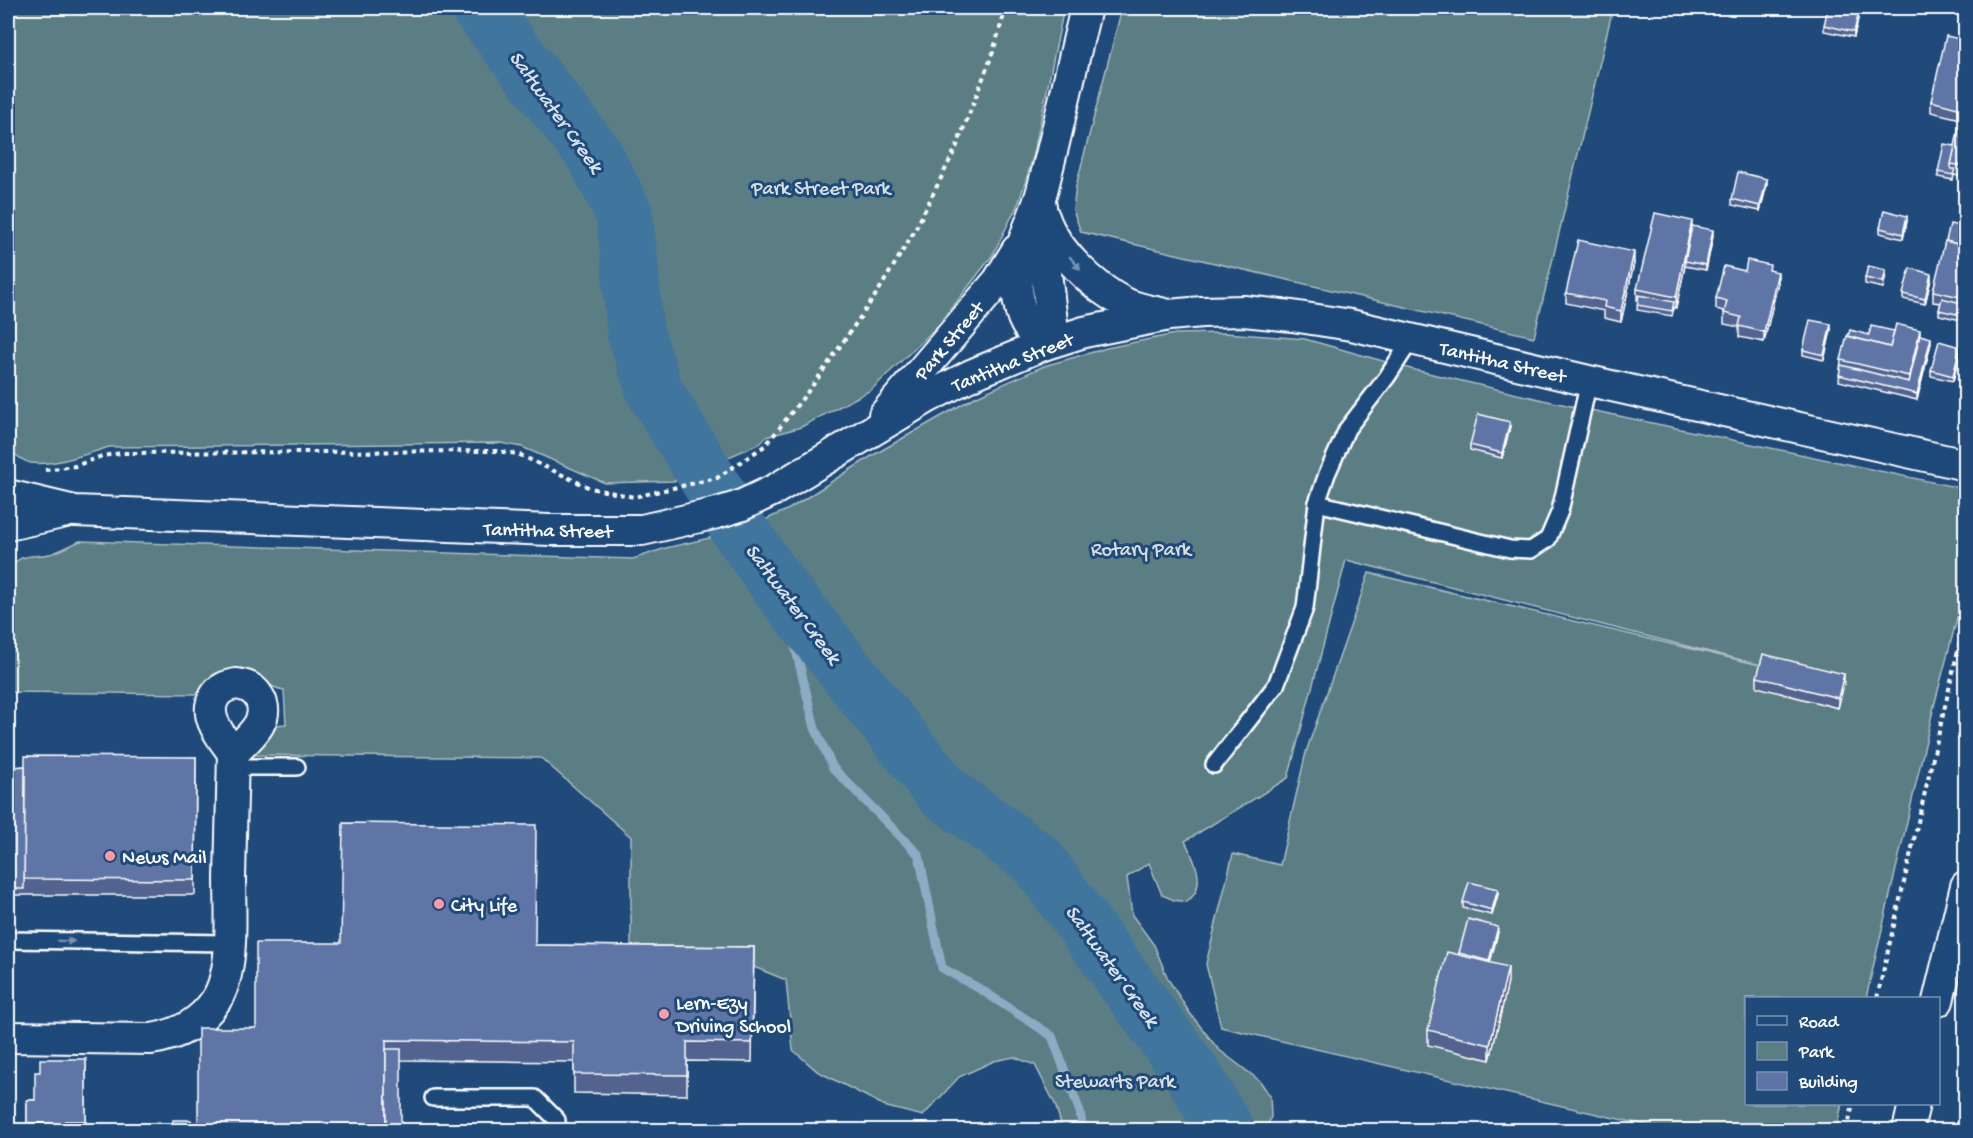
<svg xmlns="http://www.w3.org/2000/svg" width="1973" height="1138" viewBox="0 0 1973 1138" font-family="'Gochi Hand',sans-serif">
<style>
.green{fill:#5a7e83;stroke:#acbec1;stroke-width:1.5}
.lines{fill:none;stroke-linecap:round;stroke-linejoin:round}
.stream{stroke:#8cacc4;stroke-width:9}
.river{stroke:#40749d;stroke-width:57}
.lane-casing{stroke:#fff;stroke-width:20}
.street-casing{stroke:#fff;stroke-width:34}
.path{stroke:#fff;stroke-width:4;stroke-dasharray:4.5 4.5;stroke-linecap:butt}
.lane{stroke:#1f4a7a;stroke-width:15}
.street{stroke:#1f4a7a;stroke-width:30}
.wall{fill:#51648e;stroke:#fff;stroke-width:1.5}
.shaded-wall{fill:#425174;stroke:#fff;stroke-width:1.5}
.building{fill:#5e74a5;stroke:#fff;stroke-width:1.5}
.oneway{fill:#7992af}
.poi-dot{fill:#ff9aa2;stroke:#1f4a7a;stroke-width:2}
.labels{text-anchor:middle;stroke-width:6;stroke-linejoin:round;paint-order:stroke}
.park-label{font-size:20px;fill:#d6dfe0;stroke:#1f4a7a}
.street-label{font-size:20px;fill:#fff;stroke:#1f4a7a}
.poi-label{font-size:20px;fill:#fff;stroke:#1f4a7a;text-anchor:start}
.water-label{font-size:21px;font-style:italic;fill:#d9e3eb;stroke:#1f4a7a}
</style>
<rect width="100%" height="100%" fill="#1f4a7a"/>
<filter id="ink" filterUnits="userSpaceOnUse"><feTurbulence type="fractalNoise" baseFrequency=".0167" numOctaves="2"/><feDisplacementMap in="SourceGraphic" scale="12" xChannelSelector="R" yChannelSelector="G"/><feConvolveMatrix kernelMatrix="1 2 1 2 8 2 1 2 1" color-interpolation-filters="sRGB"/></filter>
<g filter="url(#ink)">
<g class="green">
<path d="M 8,8 L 1064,8 L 1033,157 L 1019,202 L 992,256 L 938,326 L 871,390 L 801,427 L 766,437 L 761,443 L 674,481 L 605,483 L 522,447 L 500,443 L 109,447 C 86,454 54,466 31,463 C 22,461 14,454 8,448 Z"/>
<path d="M 1122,8 L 1613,8 L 1534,337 L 1081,232 L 1073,210 L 1076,186 Z"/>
<path d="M 1225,333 L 1305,339 L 1411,369 L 1543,400 L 1965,489 L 1965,588 L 1934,706 L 1866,998 L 1746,998 L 1746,1104 L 1842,1104 L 1836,1130 L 1666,1130 L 1221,1027 L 1206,964 L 1233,854 L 1280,865 L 1306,752 L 1369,573 L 1781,670 L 1346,560 L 1288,778 L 1185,841 C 1194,859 1209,887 1186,902 L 1174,900 L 1162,895 L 1149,863 L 1127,877 L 1132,915 L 1154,945 L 1168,979 L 1189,1012 L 1218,1049 L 1260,1081 L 1270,1096 L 1271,1117 L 1266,1130 L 1241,1130 L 1208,1083 L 1144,970 L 1112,935 L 1093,954 L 1209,1130 L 1063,1130 L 1055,1104 L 1035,1065 L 1014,1057 L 994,1061 L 959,1077 L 923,1116 L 887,1107 L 817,1071 L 793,1050 L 786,980 L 754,967 L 631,966 L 631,837 L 541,758 L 250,755 L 275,725 L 286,724 L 284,690 C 262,687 245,663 221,671 C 209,676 204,682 198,694 L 8,692 L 8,570 C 23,550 33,559 53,553 C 62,550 71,545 80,541 L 633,559 L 666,548 L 740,531 L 789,509 L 870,457 L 975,397 L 1044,366 L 1107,348 L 1175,334 Z"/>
</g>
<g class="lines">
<path class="stream" d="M 781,589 L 815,728 L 833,768 L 919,855 L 942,968 L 980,989 L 1052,1036 L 1080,1112 L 1083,1130"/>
<path class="river" d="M 480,8 L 594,154 L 624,213 L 630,267 L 635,331 L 655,392 L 740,531 L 781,589 L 942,791 L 1037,860 L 1191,1072 L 1226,1130"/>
<defs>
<g id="lane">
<path d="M 1317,503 L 1510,549 L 1531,550 L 1548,539 L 1560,511 L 1589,381"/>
<path d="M 1214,765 L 1276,685 L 1305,608 L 1317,503 L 1327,474 L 1347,429 L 1387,377 L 1411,340"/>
<path d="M 233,767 L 297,767"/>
<path d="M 8,940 L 229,943"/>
<path d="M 433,1098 L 535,1098 L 557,1120 L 557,1130"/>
</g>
<g id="street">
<path d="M 1041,206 L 1044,256 L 1052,322 L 1050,331 L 1043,345 C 1023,326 1018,311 1017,283 C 1016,246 1033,224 1042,191 C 1058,130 1071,69 1086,8"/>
<path d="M 1044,217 C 1055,250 1094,288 1125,303 C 1137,309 1152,311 1165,314"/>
<path d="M 884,415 L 998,281 L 1017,250"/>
<path d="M 8,495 L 75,511 L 550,530 L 642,530 L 717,513 L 740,506 L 774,490 L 927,398 L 971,375 L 1043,345 L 1084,332 L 1169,315 L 1202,312 L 1244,311 L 1292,316 L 1351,325 L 1589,381 L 1966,465"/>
<path d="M 8,525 L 66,512"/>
<path d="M 236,684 C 246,685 254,688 259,697 C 273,720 247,739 233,753 C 222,737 202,716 215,696 C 220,688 227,686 236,684 Z"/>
<path d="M 1938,1001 L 1966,886"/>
<path d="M 8,1037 L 151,1039 C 178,1035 200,1024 216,1000 C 235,971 230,913 230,878 C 231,836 232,795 233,753"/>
<path d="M 1908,1130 L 1914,1104"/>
</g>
</defs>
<use href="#lane" class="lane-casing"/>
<use href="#street" class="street-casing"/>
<g class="path">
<path d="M 45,470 L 75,466 L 102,456 L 122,453 L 497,451 L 518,454 L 590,488 L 634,497 L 717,478 L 766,445 L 816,381 L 879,290 L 914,232 L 956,148 L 992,55 L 1006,8"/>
<path d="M 1877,998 L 1966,616"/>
<path d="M 1847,1130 L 1853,1104"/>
</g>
<use href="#lane" class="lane"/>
<use href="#street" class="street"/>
</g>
<g class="wall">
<path d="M 1860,8 L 1854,37 L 1824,31 L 1824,25 Z"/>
<path d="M 1965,40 L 1965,120 L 1931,112 L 1931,101 Z"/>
<path d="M 1965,128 L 1965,196 L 1961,195 L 1961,190 L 1964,177 L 1954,175 L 1953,180 L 1938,177 L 1938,172 L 1955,146 Z"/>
<path d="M 1767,184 L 1760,211 L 1732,205 L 1732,199 Z"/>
<path d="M 1907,221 L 1903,239 L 1880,233 L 1880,228 Z"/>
<path d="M 1692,226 L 1713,236 L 1706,270 L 1685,266 L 1676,308 L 1674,307 L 1672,316 L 1637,310 L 1638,300 L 1637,300 L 1637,289 Z"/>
<path d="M 1965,227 L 1965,321 L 1939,315 L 1939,310 L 1941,303 L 1933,302 L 1933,291 L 1946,241 Z"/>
<path d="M 1634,263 L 1621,322 L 1604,318 L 1604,311 L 1566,303 L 1566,293 Z"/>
<path d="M 1770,270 L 1778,282 L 1764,342 L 1739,337 L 1739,327 L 1724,324 L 1724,311 L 1716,309 L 1716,298 L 1745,271 Z"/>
<path d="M 1886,275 L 1883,288 L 1865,284 L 1865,278 Z"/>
<path d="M 1931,279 L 1925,304 L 1903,299 L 1903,294 Z"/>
<path d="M 1831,330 L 1824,360 L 1803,355 L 1803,350 Z"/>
<path d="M 1894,331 L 1920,335 L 1931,343 L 1917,400 L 1839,381 L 1841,360 L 1869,335 Z"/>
<path d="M 1960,352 L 1953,381 L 1931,376 L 1931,370 Z"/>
<path d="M 1510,427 L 1502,458 L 1470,450 L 1470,445 Z"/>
<path d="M 1757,677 L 1844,684 L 1838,708 L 1757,687 Z"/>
<path d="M 196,757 L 195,895 L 12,895 L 12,767 Z"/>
<path d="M 1498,894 L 1492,915 L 1463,908 L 1463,902 Z"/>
<path d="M 1498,932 L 1490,963 L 1508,982 L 1490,1060 L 1428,1045 L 1428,1030 L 1459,955 L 1459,953 Z"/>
<path d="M 535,945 L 754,947 L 752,1062 L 687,1061 L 687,1095 L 574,1093 L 574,1062 L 401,1060 L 256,1028 Z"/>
<path d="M 86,1059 L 86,1131 L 27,1131 L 27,1100 L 35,1100 Z"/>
</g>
<g class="shaded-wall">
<path d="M 1860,8 L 1860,10 L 1854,37 L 1854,32 Z"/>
<path d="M 1767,179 L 1767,184 L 1760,211 L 1760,206 Z"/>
<path d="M 1907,216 L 1907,221 L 1903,239 L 1903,234 Z"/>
<path d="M 1692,221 L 1692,231 L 1685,261 L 1685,266 L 1676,308 L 1676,297 Z"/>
<path d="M 1713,230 L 1713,236 L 1706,270 L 1706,265 Z"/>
<path d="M 1634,252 L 1634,263 L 1621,322 L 1621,311 Z"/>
<path d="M 1778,272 L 1778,282 L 1764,342 L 1764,332 Z"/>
<path d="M 1931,274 L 1931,279 L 1925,304 L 1925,299 Z"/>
<path d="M 1831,324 L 1831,330 L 1824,360 L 1824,355 Z"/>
<path d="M 1920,330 L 1920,340 L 1909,387 L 1909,376 Z"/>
<path d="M 1931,338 L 1931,343 L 1917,400 L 1917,394 Z"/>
<path d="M 1960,347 L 1960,352 L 1953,381 L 1953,376 Z"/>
<path d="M 1510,422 L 1510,427 L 1502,458 L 1502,453 Z"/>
<path d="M 1844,674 L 1844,684 L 1838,708 L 1838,698 Z"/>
<path d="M 1498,889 L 1498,894 L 1492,915 L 1492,910 Z"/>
<path d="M 1498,927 L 1498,932 L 1489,966 L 1489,961 Z"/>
<path d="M 1508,967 L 1508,982 L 1490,1060 L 1490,1045 Z"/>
</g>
<g class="building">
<path d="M 1828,8 L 1860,8 L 1854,32 L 1824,25 Z"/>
<path d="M 1946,36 L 1965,40 L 1965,110 L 1931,101 Z"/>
<path d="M 1959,127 L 1965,128 L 1965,173 L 1964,172 L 1965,166 L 1951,164 Z"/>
<path d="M 1944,144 L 1955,146 L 1951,164 L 1951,169 L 1955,169 L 1953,175 L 1938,172 Z"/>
<path d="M 1738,172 L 1767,179 L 1760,206 L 1732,199 Z"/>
<path d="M 1964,177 L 1965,178 L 1965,191 L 1961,190 Z"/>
<path d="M 1884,210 L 1907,216 L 1903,234 L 1880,228 Z"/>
<path d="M 1655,213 L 1692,221 L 1676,297 L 1637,289 Z"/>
<path d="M 1950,224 L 1965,227 L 1965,246 L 1946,241 Z"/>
<path d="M 1692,226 L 1713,230 L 1706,265 L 1685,261 Z"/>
<path d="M 1578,240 L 1634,252 L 1621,311 L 1604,307 L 1605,301 L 1566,293 Z"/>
<path d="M 1945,241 L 1965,246 L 1965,298 L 1933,291 Z"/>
<path d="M 1747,260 L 1770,265 L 1769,270 L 1778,272 L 1764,332 L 1739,326 L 1741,317 L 1724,313 L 1727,301 L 1716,298 L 1724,266 L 1745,271 Z"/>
<path d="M 1868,266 L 1886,270 L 1883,282 L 1865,278 Z"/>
<path d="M 1910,268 L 1931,274 L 1925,299 L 1903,294 Z"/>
<path d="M 1639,295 L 1674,302 L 1672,311 L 1637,305 Z"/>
<path d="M 1942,298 L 1965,304 L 1965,316 L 1939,310 Z"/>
<path d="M 1810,320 L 1831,324 L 1824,355 L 1803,350 Z"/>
<path d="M 1896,324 L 1920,330 L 1909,376 L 1841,360 L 1847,336 L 1890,347 Z"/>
<path d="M 1871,326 L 1894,331 L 1890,347 L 1848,336 L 1850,330 L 1869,335 Z"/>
<path d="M 1920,335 L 1931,338 L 1917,394 L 1839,375 L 1841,365 L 1909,382 Z"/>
<path d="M 1939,341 L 1960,347 L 1953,376 L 1931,370 Z"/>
<path d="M 1478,414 L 1510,422 L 1502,453 L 1470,445 Z"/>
<path d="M 1763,654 L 1844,674 L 1838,698 L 1757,677 Z"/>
<path d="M 25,756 L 196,757 L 195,880 L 24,879 Z"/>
<path d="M 25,766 L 24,889 L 12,889 L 12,767 Z"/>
<path d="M 343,823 L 536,825 L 535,945 L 754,947 L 752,1043 L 687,1042 L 687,1075 L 574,1074 L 574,1042 L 386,1040 L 386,1131 L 198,1131 L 198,1028 L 256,1028 L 256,943 L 341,943 Z"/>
<path d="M 1469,882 L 1498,889 L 1492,910 L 1463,902 Z"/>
<path d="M 1468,919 L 1498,927 L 1489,961 L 1459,953 Z"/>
<path d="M 1447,952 L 1508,967 L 1490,1045 L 1428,1030 Z"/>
<rect x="386" y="1049" width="15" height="82"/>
<path d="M 40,1059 L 86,1059 L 86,1121 L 65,1121 L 66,1124 L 27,1123 L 27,1100 L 35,1100 L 35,1072 L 40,1072 Z"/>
<path d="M 173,1120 L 191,1120 L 191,1131 L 172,1131 Z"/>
<path d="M 1654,1127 L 1670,1131 L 1654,1131 Z"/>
</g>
<defs><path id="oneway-solid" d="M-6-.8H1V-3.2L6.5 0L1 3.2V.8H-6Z" transform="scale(1.5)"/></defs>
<g class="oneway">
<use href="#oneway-solid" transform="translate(1075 263) rotate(50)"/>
<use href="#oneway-solid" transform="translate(66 941) rotate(1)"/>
</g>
</g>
<g class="poi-dot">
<circle cx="110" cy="856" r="6"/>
<circle cx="439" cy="904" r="6"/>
<circle cx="664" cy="1014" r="6"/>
</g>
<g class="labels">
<g class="park-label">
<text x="821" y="194">Park Street Park</text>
<text x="1141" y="555">Rotary Park</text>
<text x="1115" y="1087">Stewarts Park</text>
</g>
<g class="street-label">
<text transform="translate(948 340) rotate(-50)" y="7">Park Street</text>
<text transform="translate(1012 361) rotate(-22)" y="7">Tantitha Street</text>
<text transform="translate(1503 361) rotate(13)" y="7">Tantitha Street</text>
<text transform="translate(548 529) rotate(1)" y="7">Tantitha Street</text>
</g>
<g class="poi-label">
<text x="122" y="863">News Mail</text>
<text x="451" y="911">City Life</text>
<text x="676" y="1009">Lern-Ezy<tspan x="676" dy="23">Driving School</tspan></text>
</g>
<g class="water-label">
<text transform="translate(557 111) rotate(54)" y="7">Saltwater Creek</text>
<text transform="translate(794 603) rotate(53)" y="7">Saltwater Creek</text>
<text transform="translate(1113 965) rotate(54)" y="7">Saltwater Creek</text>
</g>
</g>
<rect width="1973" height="1138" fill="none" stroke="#1f4a7a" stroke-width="30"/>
<rect x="15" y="15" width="1943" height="1108" fill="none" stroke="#fff" stroke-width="2" filter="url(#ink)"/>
<rect x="1745" y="997" width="195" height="108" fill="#1f4a7a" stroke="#7992af" stroke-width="1.5"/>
<rect x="1757" y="1016" width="30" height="9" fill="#1f4a7a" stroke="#7992af" stroke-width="1.5"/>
<text x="1799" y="1027" font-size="18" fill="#ffffff">Road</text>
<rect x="1757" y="1042" width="30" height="18" fill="#5a7e83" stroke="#7992af" stroke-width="1.5"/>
<text x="1799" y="1057" font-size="18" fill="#ffffff">Park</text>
<rect x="1757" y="1072" width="30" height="18" fill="#5e74a5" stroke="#7992af" stroke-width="1.5"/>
<text x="1799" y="1087" font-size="18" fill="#ffffff">Building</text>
</svg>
